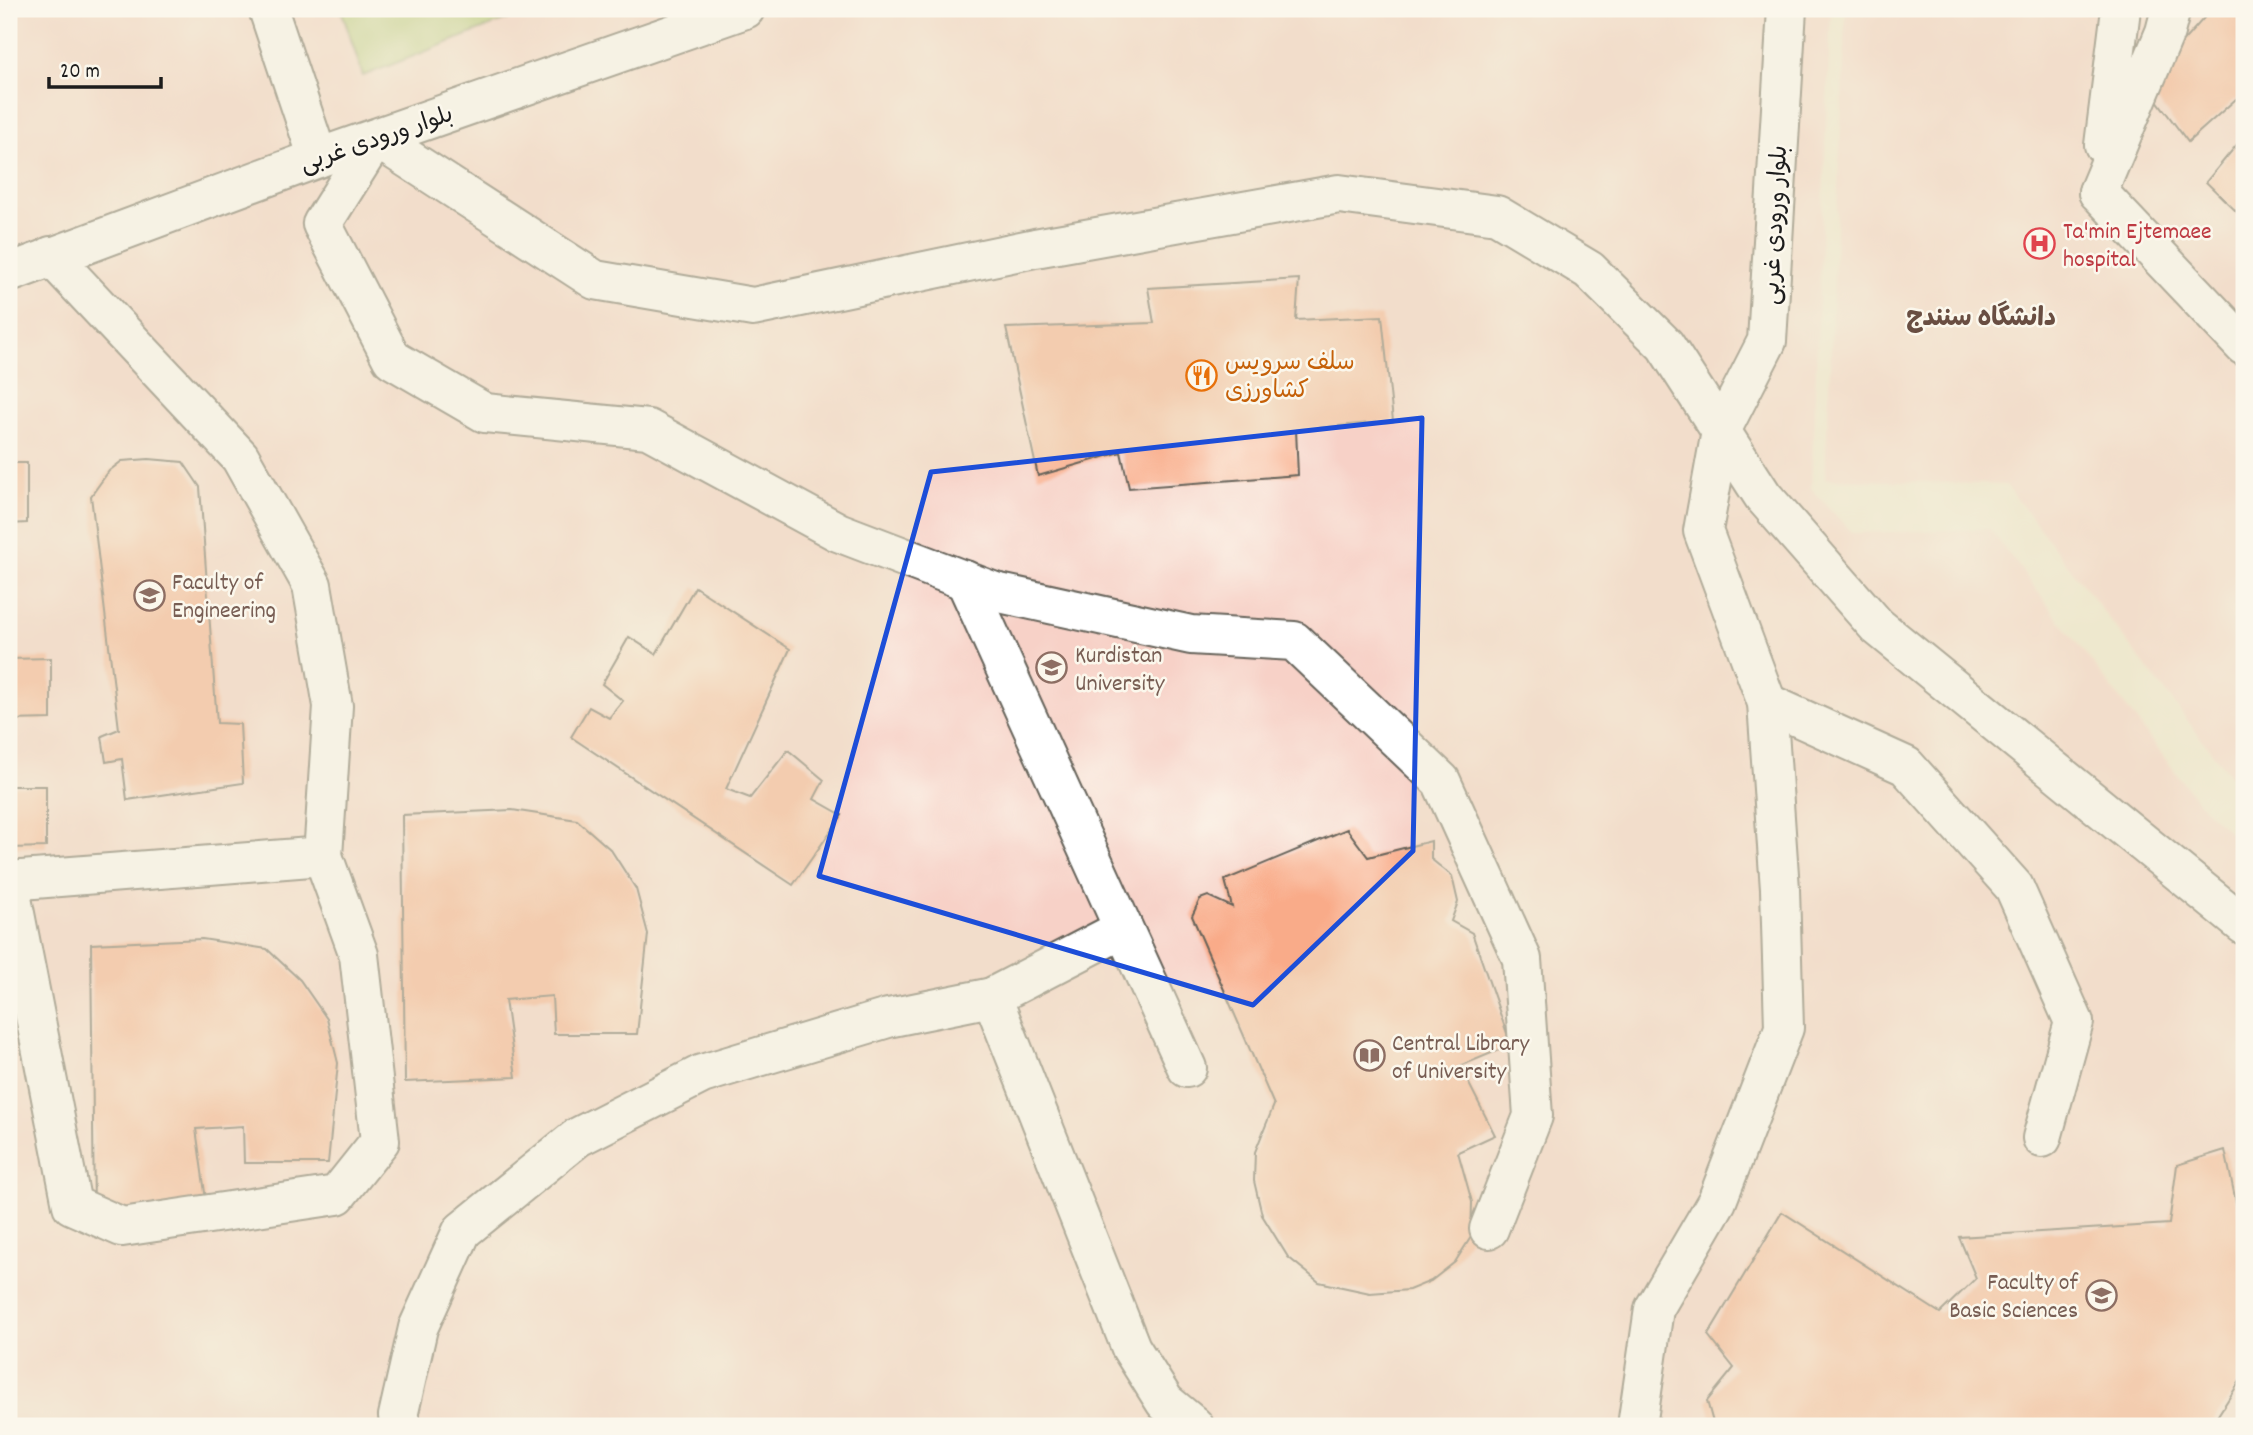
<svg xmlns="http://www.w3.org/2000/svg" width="2253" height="1435" viewBox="0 0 2253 1435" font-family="Dekko,'Playpen Sans Arabic',sans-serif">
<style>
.built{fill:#f7d1c7}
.green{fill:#aac56b;stroke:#637044;stroke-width:2}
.building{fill:#f9ab89}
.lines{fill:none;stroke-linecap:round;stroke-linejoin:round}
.minor-casing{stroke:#66635a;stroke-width:42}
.minor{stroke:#fff;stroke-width:38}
.marked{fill:none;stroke:#1d4ed8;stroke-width:5;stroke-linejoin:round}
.labels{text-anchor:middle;stroke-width:5;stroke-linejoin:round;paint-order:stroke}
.street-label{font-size:24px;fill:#1c1c1c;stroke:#fbf7ec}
.health-label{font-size:24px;fill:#be3a42;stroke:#fbf7ec;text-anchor:start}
.food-label{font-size:24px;fill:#c56008;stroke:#fbf7ec;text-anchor:start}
.education-label{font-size:24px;fill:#785e54;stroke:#fbf7ec;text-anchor:start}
.neighbourhood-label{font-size:26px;font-weight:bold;fill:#694e42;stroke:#fbf7ec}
</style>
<rect width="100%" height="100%" fill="#fbf7ec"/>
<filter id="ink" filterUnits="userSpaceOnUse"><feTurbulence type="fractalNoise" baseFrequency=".0143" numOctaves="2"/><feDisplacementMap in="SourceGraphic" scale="14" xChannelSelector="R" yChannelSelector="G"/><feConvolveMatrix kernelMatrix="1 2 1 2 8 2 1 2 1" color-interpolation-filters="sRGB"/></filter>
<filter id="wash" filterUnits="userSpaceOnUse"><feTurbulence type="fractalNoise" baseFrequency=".00686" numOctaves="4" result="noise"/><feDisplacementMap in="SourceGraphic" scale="28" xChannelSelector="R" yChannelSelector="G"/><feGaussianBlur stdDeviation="1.57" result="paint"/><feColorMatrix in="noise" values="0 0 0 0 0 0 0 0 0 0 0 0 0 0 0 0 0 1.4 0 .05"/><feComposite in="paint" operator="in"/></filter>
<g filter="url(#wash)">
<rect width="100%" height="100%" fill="#eee8ce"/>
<g class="built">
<path d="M 9,9 L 1831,9 L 1811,488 L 1852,533 L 1990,529 L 2199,803 L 2244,846 L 2244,1426 L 9,1426 Z"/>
<path d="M 1846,9 L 2244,9 L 2244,794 L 2006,485 L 1825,479 Z"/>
</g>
<path class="green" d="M 341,9 L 534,9 L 363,76 Z"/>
<g id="blocks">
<g class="building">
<path d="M 2198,9 L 2244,9 L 2244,109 L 2236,99 L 2188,142 L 2145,84 L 2204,18 Z"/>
<path d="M 2244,136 L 2244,219 L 2206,182 Z"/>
<path d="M 1299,279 L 1296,320 L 1382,316 L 1393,421 L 1296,430 L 1298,475 L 1129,488 L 1121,452 L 1038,476 L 1006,328 L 1154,323 L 1148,288 Z"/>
<path d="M 149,459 L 183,462 L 200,487 L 217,723 L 240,724 L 243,783 L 127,800 L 122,759 L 106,762 L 102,736 L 119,729 L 91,496 L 109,471 L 122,461 Z"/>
<path d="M 9,463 L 27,463 L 27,523 L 9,524 Z"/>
<path d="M 695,587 L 790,649 L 726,789 L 750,798 L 788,750 L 824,780 L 814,799 L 842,815 L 793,885 L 571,737 L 589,707 L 609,718 L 623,701 L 602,684 L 629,637 L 656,654 Z"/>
<path d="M 51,658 L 51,719 L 9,720 L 9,659 Z"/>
<path d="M 9,786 L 46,786 L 46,847 L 9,848 Z"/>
<path d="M 512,810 L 577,820 L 611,850 L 636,889 L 648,934 L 637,1034 L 554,1034 L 552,996 L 505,1000 L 516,1077 L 405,1082 L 402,815 Z"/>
<path d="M 1347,829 L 1368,857 L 1431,841 L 1431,859 L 1452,876 L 1458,902 L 1451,921 L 1472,933 L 1511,1045 L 1460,1066 L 1495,1135 L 1458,1152 L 1472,1202 L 1471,1237 L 1455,1262 L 1431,1281 L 1409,1290 L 1370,1293 L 1319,1282 L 1288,1257 L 1262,1215 L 1254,1181 L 1255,1152 L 1274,1105 L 1192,916 L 1200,899 L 1208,896 L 1232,907 L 1225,880 Z"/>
<path d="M 202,939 L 267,949 L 300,980 L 327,1019 L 338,1063 L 328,1163 L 244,1163 L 243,1126 L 196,1129 L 207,1207 L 94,1211 L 91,944 Z"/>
<path d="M 2225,1150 L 2244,1240 L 2244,1375 L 2211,1426 L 1714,1426 L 1707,1401 L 1734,1368 L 1708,1335 L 1782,1212 L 1940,1313 L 1976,1278 L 1959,1237 L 2169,1224 L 2177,1165 Z"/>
</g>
</g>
</g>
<g filter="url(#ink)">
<use href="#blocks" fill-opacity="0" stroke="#66635a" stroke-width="2"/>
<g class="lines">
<defs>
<g id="minor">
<path d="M 268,9 L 318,158"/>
<path d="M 2104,145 L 2121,9"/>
<path d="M 2098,192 L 2244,346"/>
<path d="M 2098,192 L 2165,32 L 2171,9"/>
<path d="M 9,273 L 318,158 L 745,9"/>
<path d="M 965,580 L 1187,1068"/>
<path d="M 1767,703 L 1906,766 L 2014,887 L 2074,1022 L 2042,1138"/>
<path d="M 9,881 L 323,856 L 333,706 L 312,585 L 240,457 L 51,256"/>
<path d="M 9,883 L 72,1205 L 122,1227 L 337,1195 L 380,1141 L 359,955 L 323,856"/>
<path d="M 992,997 L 1131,1348 L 1165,1402 L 1194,1426"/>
<path d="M 1489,1229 L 1533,1116 L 1522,959 L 1441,781 L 1294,641 L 1191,635 L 995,592 L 838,532 L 648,429 L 485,413 L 392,359 L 322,224 L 376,138 L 595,280 L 753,307 L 1035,248 L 1339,194 L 1497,215 L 1589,270 L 1665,345 L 1763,496 L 1877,626 L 2244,925"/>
<path d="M 402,1426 L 398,1416 L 418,1328 L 462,1231 L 578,1137 L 702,1074 L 888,1018 L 992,997 L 1123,929"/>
<path d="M 1637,1426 L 1654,1309 L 1717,1201 L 1784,1028 L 1780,889 L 1767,703 L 1703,531 L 1721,431 L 1767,341 L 1787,9"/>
</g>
</defs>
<use href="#minor" class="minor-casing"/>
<use href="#minor" class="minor"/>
</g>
</g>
<path d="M0 0H2253V1435H0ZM 1422,418 L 1413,851 L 1253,1005 L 819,876 L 931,472 Z" fill="#eee8ce" fill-opacity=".55" fill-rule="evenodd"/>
<path class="marked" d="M 1422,418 L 1413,851 L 1253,1005 L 819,876 L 931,472 Z"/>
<defs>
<symbol id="hospital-ring" viewBox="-11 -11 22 22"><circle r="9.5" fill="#fbf7ec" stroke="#e0444e" stroke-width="1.5"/><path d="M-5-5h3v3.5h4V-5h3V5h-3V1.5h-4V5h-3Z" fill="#e0444e"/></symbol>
<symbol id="restaurant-ring" viewBox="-11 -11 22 22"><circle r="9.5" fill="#fbf7ec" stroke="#e8710a" stroke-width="1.5"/><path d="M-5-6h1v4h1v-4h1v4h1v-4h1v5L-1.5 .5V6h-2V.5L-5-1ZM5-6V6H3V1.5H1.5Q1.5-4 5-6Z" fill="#e8710a"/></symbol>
<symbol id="university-ring" viewBox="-11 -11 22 22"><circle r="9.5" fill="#fbf7ec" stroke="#8d6e63" stroke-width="1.5"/><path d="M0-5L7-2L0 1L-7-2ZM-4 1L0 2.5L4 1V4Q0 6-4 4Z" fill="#8d6e63"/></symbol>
<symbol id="library-ring" viewBox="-11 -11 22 22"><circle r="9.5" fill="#fbf7ec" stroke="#8d6e63" stroke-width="1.5"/><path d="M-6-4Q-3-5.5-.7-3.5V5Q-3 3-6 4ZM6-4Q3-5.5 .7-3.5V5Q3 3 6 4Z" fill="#8d6e63"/></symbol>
</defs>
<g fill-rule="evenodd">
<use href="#hospital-ring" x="2022" y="226" width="35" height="35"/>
<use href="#restaurant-ring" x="1184" y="358" width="35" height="35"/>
<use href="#university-ring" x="132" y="578" width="35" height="35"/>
<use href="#university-ring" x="1034" y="650" width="35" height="35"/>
<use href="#library-ring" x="1352" y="1038" width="35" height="35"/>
<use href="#university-ring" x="2084" y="1278" width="35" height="35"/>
</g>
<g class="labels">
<g class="street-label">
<text transform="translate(376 138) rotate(-19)" y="8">بلوار ورودی غربی</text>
<text transform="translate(1774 225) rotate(-87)" y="8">بلوار ورودی غربی</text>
</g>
<g class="health-label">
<text x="2063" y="238">Ta'min Ejtemaee<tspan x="2063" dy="28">hospital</tspan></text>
</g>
<g class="food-label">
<text x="1225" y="369">سلف سرویس<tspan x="1225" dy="28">کشاورزی</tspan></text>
</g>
<g class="education-label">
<text x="172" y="589">Faculty of<tspan x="172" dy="28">Engineering</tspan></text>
<text x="1075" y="662">Kurdistan<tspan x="1075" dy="28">University</tspan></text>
<text x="1392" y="1050">Central Library<tspan x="1392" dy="28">of University</tspan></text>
<text x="2078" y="1289" text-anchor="end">Faculty of<tspan x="2078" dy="28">Basic Sciences</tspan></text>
</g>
<g class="neighbourhood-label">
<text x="1981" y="325">دانشگاه سنندج</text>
</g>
</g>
<rect width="2253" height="1435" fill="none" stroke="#fbf7ec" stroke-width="35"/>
<path d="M49 77v10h112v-10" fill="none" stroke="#1c1c1c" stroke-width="3.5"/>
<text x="60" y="77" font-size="21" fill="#1c1c1c" stroke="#fbf7ec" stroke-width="5" paint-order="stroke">20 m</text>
</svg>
